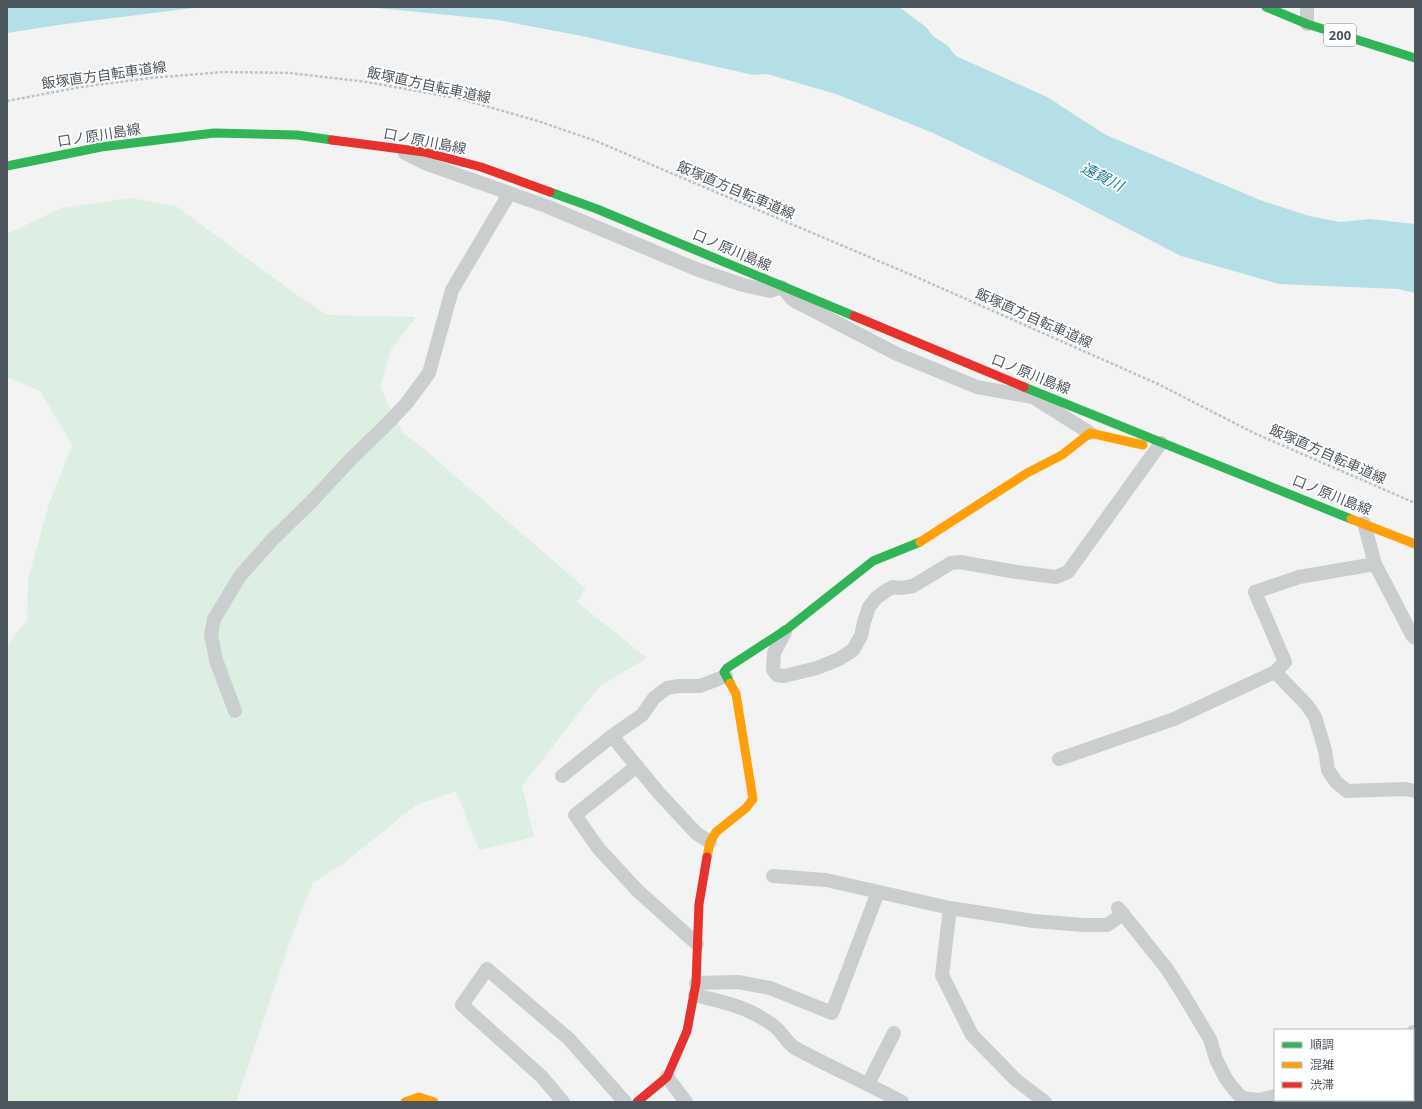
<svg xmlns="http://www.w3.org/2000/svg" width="1422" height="1109" viewBox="0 0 1422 1109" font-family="'Noto Sans','Noto Sans JP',sans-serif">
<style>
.green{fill:#dcefe2}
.water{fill:#b5dfe7}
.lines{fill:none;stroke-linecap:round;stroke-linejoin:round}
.path{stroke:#bcc4c2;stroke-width:2.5;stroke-dasharray:3 2;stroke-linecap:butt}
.street{stroke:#cbcecf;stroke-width:14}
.fast{stroke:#30b455;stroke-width:9}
.slow{stroke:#ff9f0a;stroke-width:9}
.jam{stroke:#e5322d;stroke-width:9}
.labels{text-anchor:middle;stroke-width:3.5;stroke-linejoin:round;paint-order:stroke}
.shield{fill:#fff;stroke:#82898e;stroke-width:1}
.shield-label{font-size:13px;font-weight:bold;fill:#4c565e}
.street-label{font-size:14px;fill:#4c565e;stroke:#fff}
.water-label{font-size:15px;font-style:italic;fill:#1e7d90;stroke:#fff}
</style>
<rect width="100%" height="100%" fill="#f4f3f3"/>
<path class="green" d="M 131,198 L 176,206 L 297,295 L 327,315 L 416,317 L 391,350 L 380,387 L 402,432 L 424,449 L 586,589 L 577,602 L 647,658 L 600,686 L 522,786 L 534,837 L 479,850 L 456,791 L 416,805 L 344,863 L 313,883 L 295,927 L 236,1102 L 7,1102 L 7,646 L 27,620 L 28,579 L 49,504 L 72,445 L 40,391 L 7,377 L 7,234 L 61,208 Z"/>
<g class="water">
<path d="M 7,7 L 249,7 L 193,8 L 65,24 L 7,33 Z"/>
<path d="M 367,7 L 899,7 L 926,27 L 933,36 L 948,46 L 956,56 L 1047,97 L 1106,135 L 1260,200 L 1309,216 L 1340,222 L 1370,219 L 1415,224 L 1415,293 L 1398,289 L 1279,284 L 1181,256 L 1061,194 L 933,133 L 836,94 L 767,74 L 753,75 L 577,35 L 498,20 Z"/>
</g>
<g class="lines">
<path class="path" d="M 7,101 L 81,87 L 150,78 L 224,72 L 290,73 L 367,82 L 461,99 L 538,121 L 596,141 L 678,176 L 914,276 L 1158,384 L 1254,433 L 1415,503"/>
<g class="street">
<path d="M 1307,24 L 1307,7"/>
<path d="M 405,153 L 427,164 L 546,206 L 696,269 L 743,285 L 770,291 L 782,287 L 793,300 L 897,354 L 977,387 L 1033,397 L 1090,433"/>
<path d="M 1364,523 L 1375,564 L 1412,635 L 1415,638"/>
<path d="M 1375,564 L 1299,577 L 1255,592 L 1285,662 L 1275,672 L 1307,705 L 1315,717 L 1325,750 L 1328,770 L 1336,782 L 1347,791 L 1405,789 L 1415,791"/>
<path d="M 785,632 L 774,653 L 773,670 L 777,675 L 784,676 L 817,668 L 839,659 L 853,650 L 861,636 L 864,622 L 869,607 L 876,598 L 887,590 L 893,587 L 901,588 L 913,586 L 951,563 L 960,562 L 1016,572 L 1056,577 L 1068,572 L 1161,443"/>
<path d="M 235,711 L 216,660 L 211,635 L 214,619 L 240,576 L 271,541 L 311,502 L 351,459 L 384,427 L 406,404 L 429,373 L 452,290 L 509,194"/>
<path d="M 612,736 L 658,792 L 696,833 L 710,842"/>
<path d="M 1059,759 L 1174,719 L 1275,672"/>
<path d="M 637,766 L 575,815 L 599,849 L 638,891 L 697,944"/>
<path d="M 562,776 L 612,736 L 642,715 L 654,698 L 667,688 L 679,686 L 700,686 L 726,676"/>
<path d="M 773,876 L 826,880 L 950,908 L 942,975 L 972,1035 L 1016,1080 L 1045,1102"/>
<path d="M 950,908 L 1033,921 L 1084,925 L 1107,925 L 1123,914 L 1118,908"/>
<path d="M 1123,914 L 1167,969 L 1183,994 L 1210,1039 L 1216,1059 L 1225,1077 L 1232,1087 L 1241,1097 L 1249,1099 L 1259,1100 L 1275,1096"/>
<path d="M 696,983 L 738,982 L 770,988 L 832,1013 L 878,892"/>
<path d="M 695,995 C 726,1003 747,1006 774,1026 C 782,1032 786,1042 795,1048 C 830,1067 867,1083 902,1102"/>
<path d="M 1413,1032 L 1415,1032"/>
<path d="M 667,1077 L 686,1102"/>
<path d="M 868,1084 L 894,1033"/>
<path d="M 563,1102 L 542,1077 L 462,1005 L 487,969 L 569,1039 L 625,1102"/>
</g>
<g class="fast">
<path d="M 1266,7 L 1307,24 L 1415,58"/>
<path d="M 7,166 L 101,147 L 214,133 L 297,135 L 332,140"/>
<path d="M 550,192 L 597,209 L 854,316"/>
<path d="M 1024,387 L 1351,519"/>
<path d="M 730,683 L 724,672 L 727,668 L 787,629 L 873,561 L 920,542"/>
</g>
<g class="slow">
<path d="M 1351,519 L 1415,544"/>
<path d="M 920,542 L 1027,473 L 1062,455 L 1090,433 L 1143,445"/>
<path d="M 707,857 L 710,842 L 716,832 L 746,808 L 753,799 L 736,694 L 730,683"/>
<path d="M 405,1102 L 419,1097 L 434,1102"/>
</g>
<g class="jam">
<path d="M 332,140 L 424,152 L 481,167 L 550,192"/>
<path d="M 854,316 L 1024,387"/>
<path d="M 637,1102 L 667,1077 L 687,1031 L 696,983 L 699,904 L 707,857"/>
</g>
</g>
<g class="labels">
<rect class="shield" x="1324" y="24" width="32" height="22" rx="3"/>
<g class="shield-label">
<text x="1340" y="40">200</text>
</g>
<g class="street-label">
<text transform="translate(104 75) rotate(-8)" y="5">飯塚直方自転車道線</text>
<text transform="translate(429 85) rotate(12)" y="5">飯塚直方自転車道線</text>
<text transform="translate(99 135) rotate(-9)" y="5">口ノ原川島線</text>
<text transform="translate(425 141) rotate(11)" y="5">口ノ原川島線</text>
<text transform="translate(736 190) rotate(23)" y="5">飯塚直方自転車道線</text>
<text transform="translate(732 250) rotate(23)" y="5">口ノ原川島線</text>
<text transform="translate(1034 318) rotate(24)" y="5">飯塚直方自転車道線</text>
<text transform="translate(1031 374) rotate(22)" y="5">口ノ原川島線</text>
<text transform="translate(1328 454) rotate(24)" y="5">飯塚直方自転車道線</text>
<text transform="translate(1332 495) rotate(22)" y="5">口ノ原川島線</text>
</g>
<g class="water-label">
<text transform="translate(1102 177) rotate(27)" y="5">遠賀川</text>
</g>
</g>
<rect width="1422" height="1109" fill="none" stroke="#4c565e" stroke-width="16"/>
<rect x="1274" y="1029" width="140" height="72" fill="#ffffff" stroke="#b7bbbf"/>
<rect x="1282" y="1042" width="20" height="6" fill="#30b455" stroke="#b7bbbf"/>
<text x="1310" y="1049" font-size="12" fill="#4c565e">順調</text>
<rect x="1282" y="1062" width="20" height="6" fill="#ff9f0a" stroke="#b7bbbf"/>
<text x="1310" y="1069" font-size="12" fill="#4c565e">混雑</text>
<rect x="1282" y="1082" width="20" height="6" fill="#e5322d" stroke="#b7bbbf"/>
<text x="1310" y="1089" font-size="12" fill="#4c565e">渋滞</text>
</svg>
